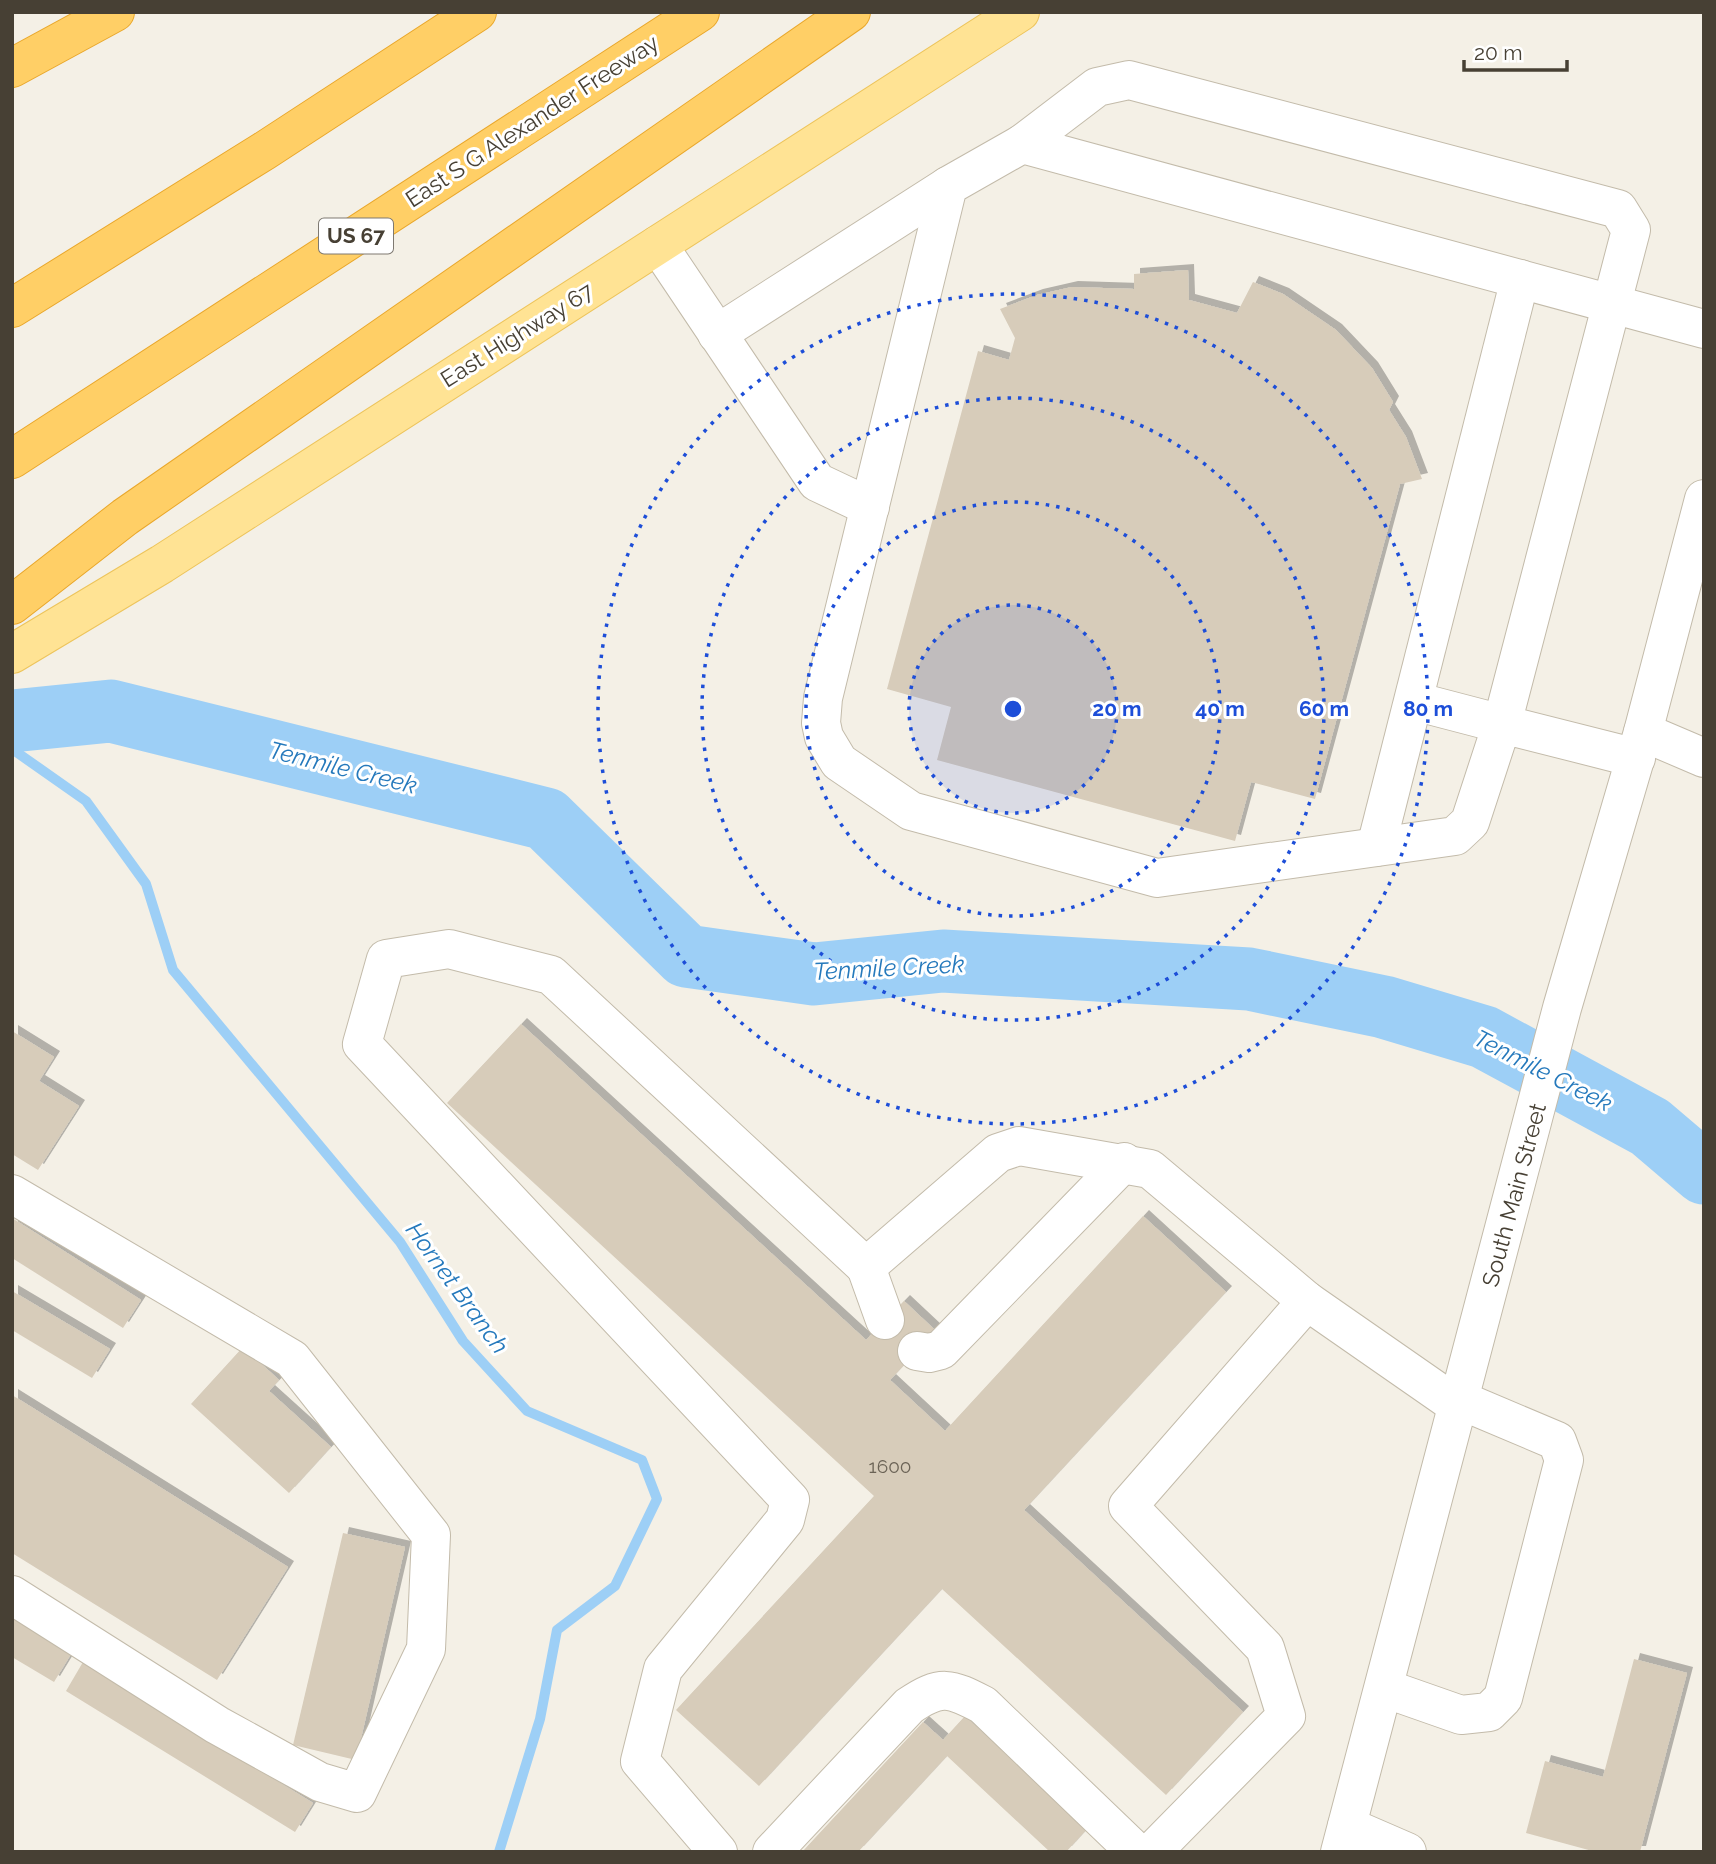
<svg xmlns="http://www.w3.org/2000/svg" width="1716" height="1864" viewBox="0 0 1716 1864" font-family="Raleway,sans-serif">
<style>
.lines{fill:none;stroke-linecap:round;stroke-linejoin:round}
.stream{stroke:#9dcff6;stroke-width:10}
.river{stroke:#9dcff6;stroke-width:63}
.building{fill:#d7ccba;filter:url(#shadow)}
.minor-casing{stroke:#c3bbaa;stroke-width:40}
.major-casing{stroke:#edc45b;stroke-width:40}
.highway-casing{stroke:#e9a72b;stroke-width:40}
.minor{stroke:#fff;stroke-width:38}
.major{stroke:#ffe394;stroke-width:38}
.highway{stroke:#ffcf66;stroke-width:38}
.ring{fill:none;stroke:#1d4ed8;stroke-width:3.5;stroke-dasharray:3.5 7}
.labels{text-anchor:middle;stroke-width:6;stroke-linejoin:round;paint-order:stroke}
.number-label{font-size:19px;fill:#6b6356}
.shield{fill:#fff;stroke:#7e7971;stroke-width:2}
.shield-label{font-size:21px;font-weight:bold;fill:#474034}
.street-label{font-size:23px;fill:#474034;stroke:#fff}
.water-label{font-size:24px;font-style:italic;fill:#2579bc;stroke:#fff}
.centre{fill:#1d4ed8;stroke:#fff;stroke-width:3.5}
.ring-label{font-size:21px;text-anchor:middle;font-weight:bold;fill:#1d4ed8;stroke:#fff;stroke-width:6;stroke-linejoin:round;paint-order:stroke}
</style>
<defs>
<filter id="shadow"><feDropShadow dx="6" dy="-6" stdDeviation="0" flood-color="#0004"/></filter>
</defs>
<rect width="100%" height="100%" fill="#f4f0e6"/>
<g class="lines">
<path class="stream" d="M 12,749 L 86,801 L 146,884 L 173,970 L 400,1242 L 463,1341 L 527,1411 L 642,1460 L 657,1499 L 615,1586 L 557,1630 L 540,1719 L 499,1852"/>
<path class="river" d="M 12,721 L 111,711 L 546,819 L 686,956 L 814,974 L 943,961 L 1249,979 L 1384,1007 L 1484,1037 L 1650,1127 L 1704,1173"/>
</g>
<g class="building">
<path d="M 1188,270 L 1189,300 L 1237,313 L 1253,282 L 1283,294 L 1336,330 L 1372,368 L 1393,402 L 1389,410 L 1406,437 L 1422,479 L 1400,484 L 1315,799 L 1251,782 L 1235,841 L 937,760 L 951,707 L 887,689 L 978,351 L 1009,360 L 1015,338 L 1000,309 L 1037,295 L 1072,287 L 1134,289 L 1134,274 Z"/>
<path d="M 521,1024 L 866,1340 L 904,1301 L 936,1331 L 890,1380 L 945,1431 L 1143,1216 L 1226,1292 L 1024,1510 L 1243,1712 L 1166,1795 L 942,1589 L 759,1786 L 676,1710 L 874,1496 L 447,1103 Z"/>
<path d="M 12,1031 L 54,1057 L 39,1081 L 79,1106 L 38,1170 L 12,1154 Z"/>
<path d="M 12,1218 L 141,1300 L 123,1328 L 12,1258 Z"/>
<path d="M 12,1291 L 110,1349 L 92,1378 L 12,1330 Z"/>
<path d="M 243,1347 L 279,1380 L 269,1391 L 331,1447 L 289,1493 L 191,1404 Z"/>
<path d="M 12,1395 L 288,1567 L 217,1680 L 12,1553 Z"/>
<path d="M 343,1533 L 405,1547 L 356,1760 L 293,1745 Z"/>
<path d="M 12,1617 L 71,1654 L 54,1682 L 12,1657 Z"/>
<path d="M 1634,1659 L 1687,1673 L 1640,1852 L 1596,1852 L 1526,1833 L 1545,1761 L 1603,1777 Z"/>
<path d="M 83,1662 L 313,1803 L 295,1832 L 66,1691 Z"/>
<path d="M 965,1716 L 1087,1829 L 1066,1852 L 1050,1852 L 947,1756 L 858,1852 L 802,1852 L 923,1722 L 943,1740 Z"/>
</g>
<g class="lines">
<defs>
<g id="minor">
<path d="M 1022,144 L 1097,87 L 1129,80 L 1618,209 L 1631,230 L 1502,724 L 1414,701"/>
<path d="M 658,245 L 817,482 L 870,507"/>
<path d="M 717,334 L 948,186"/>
<path d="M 1643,732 L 1704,758"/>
<path d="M 1636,758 L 1502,724 L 1470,822 L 1455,836 L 1157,878 L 911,811 L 839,762 L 824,737 L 821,723 L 823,698 L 948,186 L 1022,144 L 1704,329"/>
<path d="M 1376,847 L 1520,279"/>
<path d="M 12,1194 L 292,1359 L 431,1535 L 426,1649 L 357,1793 L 320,1782 L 217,1725 L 12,1595"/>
<path d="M 866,1267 L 885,1320"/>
<path d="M 917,1351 L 929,1353 L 941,1350 L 1124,1162"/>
<path d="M 1384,1688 L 1461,1715 L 1489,1712 L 1503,1698 L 1564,1460 L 1557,1441 L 1460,1400"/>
<path d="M 1347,1826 L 1407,1852"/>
<path d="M 718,1852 L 640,1761 L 663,1669 L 785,1520 L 790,1500 L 362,1044 L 386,959 L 449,949 L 551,975 L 866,1267 L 998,1153 L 1019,1146 L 1150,1169 L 1307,1301 L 1458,1406"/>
<path d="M 772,1852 L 909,1706 C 941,1684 950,1688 983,1705 L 1136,1852"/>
<path d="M 1152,1852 L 1286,1716 L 1265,1648 L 1128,1506 L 1307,1301"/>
<path d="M 1340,1852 L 1562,1008 L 1643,732 L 1704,499"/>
</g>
<path id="major" d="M 12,654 L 162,564 L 1020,12"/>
<g id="highway">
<path d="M 12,68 L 115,12"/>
<path d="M 12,308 L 264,151 L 477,12"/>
<path d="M 12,459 L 700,12"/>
<path d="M 12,605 L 125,517 L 851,12"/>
</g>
</defs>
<use href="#minor" class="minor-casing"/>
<use href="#major" class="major-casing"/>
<use href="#highway" class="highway-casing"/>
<use href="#minor" class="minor"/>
<use href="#major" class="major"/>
<use href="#highway" class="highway"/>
</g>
<circle cx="1013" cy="709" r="104" fill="#1d4ed8" fill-opacity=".12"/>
<g class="ring">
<circle cx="1013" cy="709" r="104"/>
<circle cx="1013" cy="709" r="207"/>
<circle cx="1013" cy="709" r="311"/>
<circle cx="1013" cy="709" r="415"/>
</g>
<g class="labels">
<g class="number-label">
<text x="890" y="1473">1600</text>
</g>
<rect class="shield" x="319" y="218.5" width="74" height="35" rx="5"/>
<g class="shield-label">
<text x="356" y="243">US 67</text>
</g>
<g class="street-label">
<text transform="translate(532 121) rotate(-33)" y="8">East S G Alexander Freeway</text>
<text transform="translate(517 335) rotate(-32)" y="8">East Highway 67</text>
<text transform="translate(1514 1195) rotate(-75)" y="8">South Main Street</text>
</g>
<g class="water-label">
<text transform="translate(343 768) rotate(14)" y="8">Tenmile Creek</text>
<text transform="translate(889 968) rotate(-3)" y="8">Tenmile Creek</text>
<text transform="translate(1543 1071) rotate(27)" y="8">Tenmile Creek</text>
<text transform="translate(457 1288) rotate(54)" y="8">Hornet Branch</text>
</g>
</g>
<circle cx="1013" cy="709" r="10" class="centre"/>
<g class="ring-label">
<text x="1117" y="716">20 m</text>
<text x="1220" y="716">40 m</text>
<text x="1324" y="716">60 m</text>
<text x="1428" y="716">80 m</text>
</g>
<rect width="1716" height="1864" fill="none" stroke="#474034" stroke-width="28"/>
<path d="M1464 60v10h103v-10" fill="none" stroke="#474034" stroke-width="3.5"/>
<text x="1474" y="60" font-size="21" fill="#474034" stroke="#ffffff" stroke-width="5" paint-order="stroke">20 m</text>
</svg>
